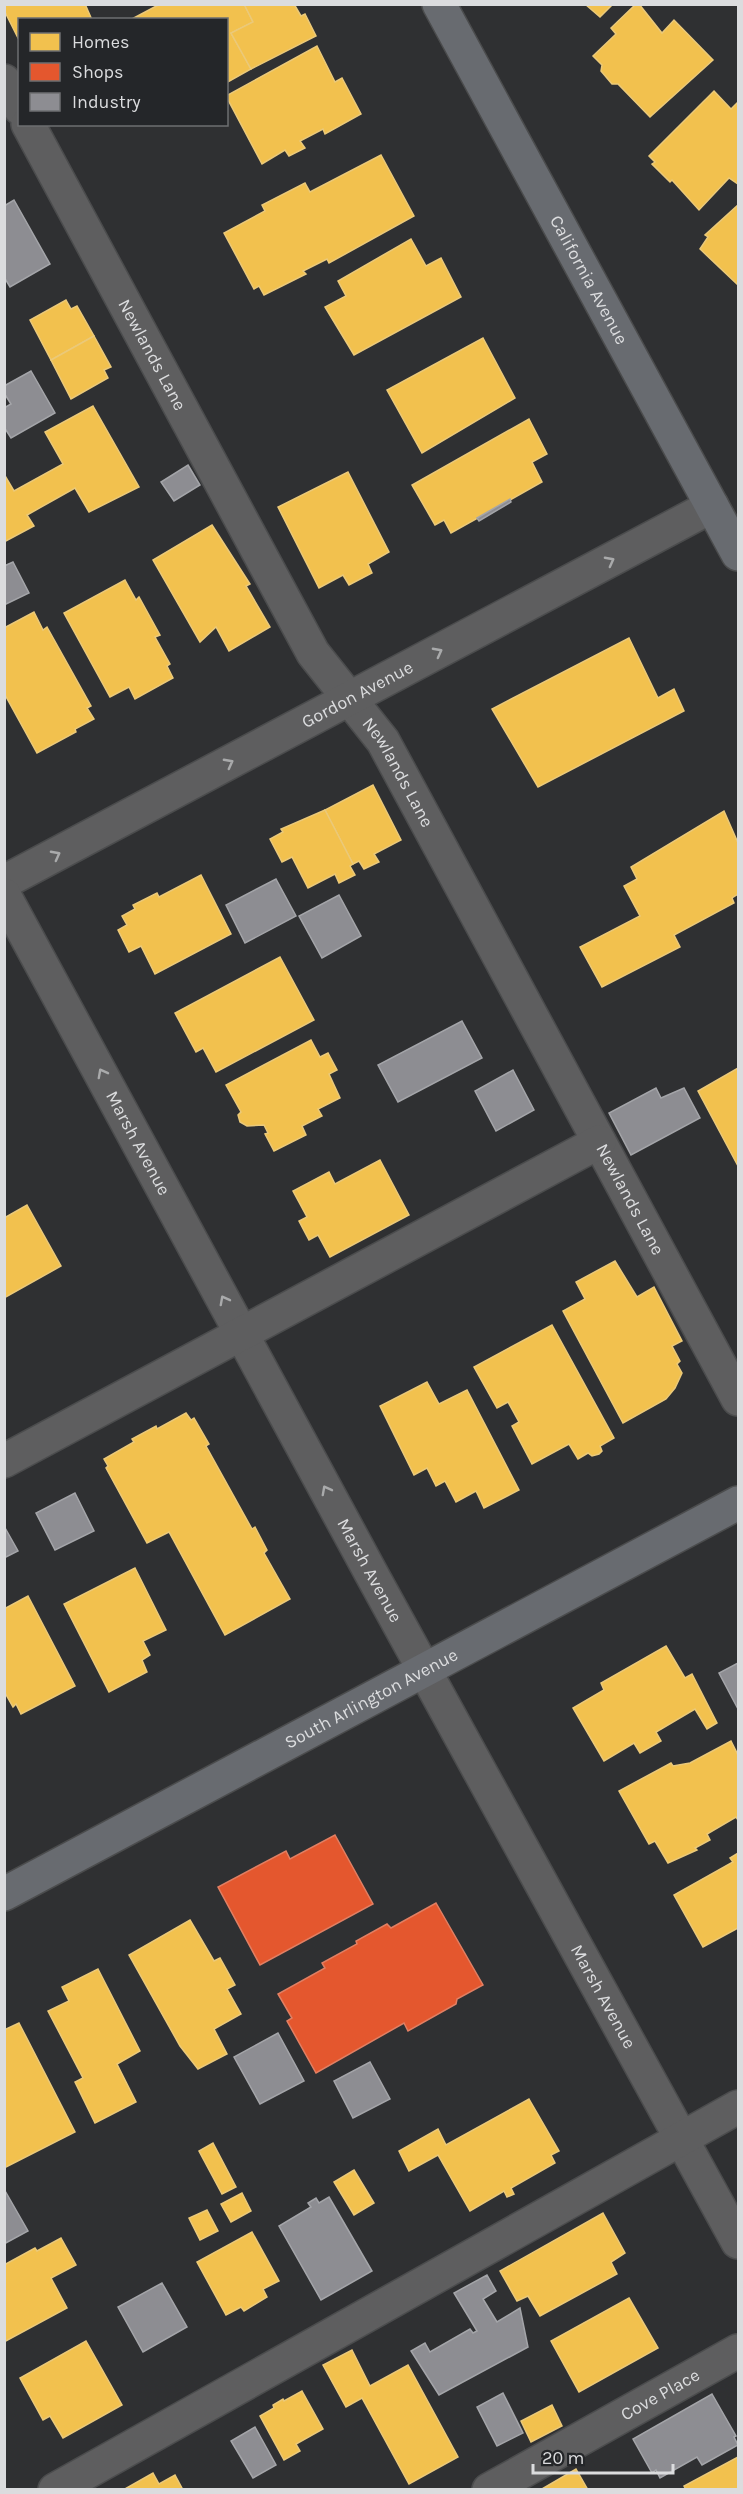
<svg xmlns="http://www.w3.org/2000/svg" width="743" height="2494" viewBox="0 0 743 2494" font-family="Karla,sans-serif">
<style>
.homes{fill:#f2c14e;stroke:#ebc979;stroke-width:1.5}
.shops{fill:#e4572e;stroke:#e17f63;stroke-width:1.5}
.industry{fill:#8d8d92;stroke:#a4a5a9;stroke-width:1.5}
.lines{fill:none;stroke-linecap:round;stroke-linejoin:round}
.minor-casing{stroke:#4b4c4d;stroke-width:36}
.major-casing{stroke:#4b4c4d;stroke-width:36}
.minor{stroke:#5e5e5f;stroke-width:33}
.major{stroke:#686b70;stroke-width:33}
.oneway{stroke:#a9aaab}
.labels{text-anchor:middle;stroke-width:6;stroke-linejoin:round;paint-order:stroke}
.street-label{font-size:18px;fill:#dbdcde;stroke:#242629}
</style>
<rect width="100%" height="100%" fill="#2f3032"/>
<g class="homes">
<path d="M 4,4 L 85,4 L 92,20 L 20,20 L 20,42 L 4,10 Z"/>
<path d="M 160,4 L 244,4 L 253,22 L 231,33 L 251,69 L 226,83 L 226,20 L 132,19 Z"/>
<path d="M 244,4 L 294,4 L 301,16 L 305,14 L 316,36 L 251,69 L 231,33 L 253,22 Z"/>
<path d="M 585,4 L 613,4 L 600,17 Z"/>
<path d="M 636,4 L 639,4 L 662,33 L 674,20 L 713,60 L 650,117 L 618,84 L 612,84 L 601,71 L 602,65 L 593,56 L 616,34 L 611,28 Z"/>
<path d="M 317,46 L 335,82 L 342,78 L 361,114 L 325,134 L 323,129 L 300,141 L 305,148 L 289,156 L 285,150 L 262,164 L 226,96 Z"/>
<path d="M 714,91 L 731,109 L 738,102 L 738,184 L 729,178 L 699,210 L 672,180 L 670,182 L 652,164 L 655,162 L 649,156 Z"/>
<path d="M 381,155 L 414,216 L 329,263 L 327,259 L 303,271 L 306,274 L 264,295 L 259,286 L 254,289 L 224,233 L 265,211 L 262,205 L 305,183 L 310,192 Z"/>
<path d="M 738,205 L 738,285 L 700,249 L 708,237 L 705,235 Z"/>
<path d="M 411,239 L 426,266 L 441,258 L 461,297 L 354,355 L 325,307 L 346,296 L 338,281 Z"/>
<path d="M 66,300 L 71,309 L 77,306 L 94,336 L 51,360 L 30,320 Z"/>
<path d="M 94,336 L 111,367 L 104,370 L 108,378 L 71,399 L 51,360 Z"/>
<path d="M 483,338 L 515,398 L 422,453 L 387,390 Z"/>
<path d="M 93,406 L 139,487 L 89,512 L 75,488 L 27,515 L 34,526 L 4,542 L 4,474 L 14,491 L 63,464 L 45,432 Z"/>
<path d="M 529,419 L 547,454 L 532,462 L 542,482 L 451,533 L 444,520 L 435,525 L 412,485 Z"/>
<path d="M 348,472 L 389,552 L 368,564 L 372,573 L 349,585 L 343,575 L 319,588 L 278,507 Z"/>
<path d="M 212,525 L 250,584 L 246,586 L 270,627 L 229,651 L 216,627 L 200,642 L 153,560 Z"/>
<path d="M 125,580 L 136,600 L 139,597 L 160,635 L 155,637 L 170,664 L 167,666 L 173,678 L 135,699 L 129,687 L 110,697 L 64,613 Z"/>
<path d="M 34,612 L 43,630 L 47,627 L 91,706 L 87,708 L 94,719 L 75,729 L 76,732 L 37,753 L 4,693 L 4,628 Z"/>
<path d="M 629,638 L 658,698 L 674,689 L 684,711 L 538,787 L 492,709 Z"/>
<path d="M 373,785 L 401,840 L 374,854 L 379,862 L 364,869 L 359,861 L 353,864 L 325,810 Z"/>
<path d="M 325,810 L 353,864 L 350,866 L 355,875 L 339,883 L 335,874 L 308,888 L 292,857 L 282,862 L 270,839 L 283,832 L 281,829 Z"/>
<path d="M 724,811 L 738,843 L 738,894 L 732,898 L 734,903 L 674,935 L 680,947 L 602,987 L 580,947 L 640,916 L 624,886 L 637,879 L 631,867 Z"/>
<path d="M 201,875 L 231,934 L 155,974 L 141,946 L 129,952 L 118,930 L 127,925 L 122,916 L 135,909 L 133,905 L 157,893 L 159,897 Z"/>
<path d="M 280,957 L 314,1020 L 216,1072 L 203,1048 L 196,1052 L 175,1013 Z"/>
<path d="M 311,1040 L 320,1057 L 328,1053 L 337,1070 L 329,1074 L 340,1098 L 318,1109 L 322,1116 L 302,1126 L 306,1135 L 274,1151 L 265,1134 L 268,1133 L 264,1125 L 247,1126 L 240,1122 L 238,1115 L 241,1112 L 226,1085 Z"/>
<path d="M 738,1068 L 738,1166 L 698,1091 Z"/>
<path d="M 380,1160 L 409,1215 L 330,1257 L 318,1235 L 309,1240 L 299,1221 L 307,1217 L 293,1191 L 329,1172 L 335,1184 Z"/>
<path d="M 27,1205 L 61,1266 L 4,1298 L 4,1215 L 6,1217 Z"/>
<path d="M 615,1261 L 637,1297 L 654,1287 L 682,1341 L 672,1346 L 680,1361 L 677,1364 L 682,1373 L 675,1388 L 666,1399 L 623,1423 L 563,1311 L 585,1299 L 576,1282 Z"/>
<path d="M 552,1325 L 614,1438 L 600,1446 L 602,1451 L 599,1454 L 592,1456 L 588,1453 L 578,1459 L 569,1444 L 532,1464 L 512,1426 L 519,1422 L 508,1402 L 497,1408 L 474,1367 Z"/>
<path d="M 427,1382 L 439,1404 L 467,1390 L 519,1490 L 484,1508 L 476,1491 L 456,1502 L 445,1481 L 436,1486 L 427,1468 L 414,1475 L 380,1406 Z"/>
<path d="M 186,1413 L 191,1420 L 194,1418 L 209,1444 L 206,1446 L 252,1529 L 255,1527 L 267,1550 L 264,1553 L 290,1599 L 225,1635 L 169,1532 L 147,1543 L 106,1468 L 108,1466 L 104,1459 L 134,1442 L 132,1439 L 156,1426 L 157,1429 Z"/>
<path d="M 135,1568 L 166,1630 L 143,1641 L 150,1655 L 142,1660 L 147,1672 L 109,1692 L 64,1604 Z"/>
<path d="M 28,1596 L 75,1686 L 21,1714 L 16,1704 L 13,1707 L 4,1691 L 4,1609 Z"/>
<path d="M 666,1646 L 685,1678 L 692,1674 L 717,1723 L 707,1729 L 695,1709 L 656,1732 L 661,1741 L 640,1753 L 634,1743 L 604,1761 L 573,1708 L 604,1690 L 601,1683 Z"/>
<path d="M 731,1741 L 738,1755 L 738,1820 L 736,1817 L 707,1834 L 710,1840 L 695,1848 L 697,1850 L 668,1863 L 655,1841 L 649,1844 L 619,1791 L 671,1763 L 673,1766 L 690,1763 Z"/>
<path d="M 738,1853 L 738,1928 L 703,1947 L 674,1895 L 733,1862 L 730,1858 Z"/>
<path d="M 190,1920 L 214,1961 L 220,1958 L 235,1985 L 227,1989 L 241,2014 L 214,2029 L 227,2054 L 198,2069 L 180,2046 L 129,1955 Z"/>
<path d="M 98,1969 L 140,2051 L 117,2064 L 136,2102 L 95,2123 L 75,2082 L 83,2078 L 48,2011 L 69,2001 L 62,1987 Z"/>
<path d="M 19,2023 L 75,2132 L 4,2168 L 4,2030 Z"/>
<path d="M 529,2099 L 559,2151 L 551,2155 L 555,2163 L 511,2188 L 514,2194 L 507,2197 L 504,2191 L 470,2211 L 438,2155 L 409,2171 L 399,2151 L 438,2129 L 446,2145 Z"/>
<path d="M 213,2143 L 236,2187 L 222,2194 L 199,2151 Z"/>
<path d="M 354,2170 L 374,2203 L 354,2215 L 334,2182 Z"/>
<path d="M 242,2193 L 251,2211 L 231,2222 L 221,2204 Z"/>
<path d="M 207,2210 L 218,2231 L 200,2240 L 189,2218 Z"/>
<path d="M 603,2213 L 625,2253 L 611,2262 L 617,2274 L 540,2316 L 528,2296 L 517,2301 L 500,2271 Z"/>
<path d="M 252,2232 L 279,2281 L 263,2289 L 267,2297 L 244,2311 L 241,2307 L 226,2315 L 197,2262 Z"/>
<path d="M 61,2238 L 76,2265 L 51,2278 L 67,2308 L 4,2342 L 4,2265 L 35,2248 L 37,2251 Z"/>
<path d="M 629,2298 L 658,2348 L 579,2392 L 551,2341 Z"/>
<path d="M 86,2341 L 122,2405 L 63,2438 L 50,2416 L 43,2420 L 20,2378 Z"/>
<path d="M 352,2350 L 370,2386 L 408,2365 L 458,2457 L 409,2484 L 362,2398 L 346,2407 L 323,2365 Z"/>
<path d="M 302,2391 L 323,2429 L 296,2444 L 300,2451 L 284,2460 L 260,2416 L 274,2408 L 273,2405 L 283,2399 L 284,2401 Z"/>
<path d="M 552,2405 L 562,2426 L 531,2442 L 521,2421 Z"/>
<path d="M 738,2457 L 738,2490 L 686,2490 L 684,2486 Z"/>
<path d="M 576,2469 L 588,2490 L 543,2490 L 542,2489 Z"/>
<path d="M 153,2473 L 159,2484 L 175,2475 L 183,2490 L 123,2490 Z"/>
</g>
<g class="shops">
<path d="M 335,1835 L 373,1904 L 260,1965 L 218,1887 L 286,1851 L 290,1859 Z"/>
<path d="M 436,1903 L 483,1985 L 457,1999 L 456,2004 L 408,2031 L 404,2023 L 316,2073 L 287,2021 L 292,2018 L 278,1994 L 325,1968 L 322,1963 L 357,1944 L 356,1941 L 387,1924 L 391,1928 Z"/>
</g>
<g class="industry">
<path d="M 14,200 L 50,264 L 10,287 L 4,277 L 4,206 Z"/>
<path d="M 31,371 L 55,413 L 11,438 L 4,427 L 4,408 L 11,404 L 4,393 L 4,386 Z"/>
<path d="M 188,465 L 200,485 L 174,501 L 161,482 Z"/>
<path d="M 510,499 L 511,502 L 479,521 L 477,518 Z"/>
<path d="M 13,562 L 29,593 L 4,605 L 4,566 Z"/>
<path d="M 276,879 L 296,916 L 245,943 L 226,905 Z"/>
<path d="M 339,895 L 361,936 L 322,958 L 299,916 Z"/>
<path d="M 462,1021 L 482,1058 L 398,1102 L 378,1065 Z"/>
<path d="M 513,1070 L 534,1110 L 496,1131 L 475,1091 Z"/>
<path d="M 656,1088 L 661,1098 L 684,1088 L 700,1118 L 631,1155 L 609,1113 Z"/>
<path d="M 75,1493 L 94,1531 L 55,1550 L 36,1513 Z"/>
<path d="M 4,1526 L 18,1551 L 4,1558 Z"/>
<path d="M 738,1663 L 738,1709 L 719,1673 Z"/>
<path d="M 278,2033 L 304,2081 L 260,2104 L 234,2057 Z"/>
<path d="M 370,2062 L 390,2099 L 353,2118 L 334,2081 Z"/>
<path d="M 4,2189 L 28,2231 L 4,2244 Z"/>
<path d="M 329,2197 L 372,2271 L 321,2300 L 279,2226 L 311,2207 L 308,2203 L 316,2198 L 319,2203 Z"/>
<path d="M 487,2275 L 496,2291 L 483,2299 L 497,2322 L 520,2308 L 528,2347 L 439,2395 L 411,2351 L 425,2343 L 430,2352 L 470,2329 L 473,2333 L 477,2331 L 454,2293 Z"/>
<path d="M 162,2283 L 187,2327 L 143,2352 L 118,2307 Z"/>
<path d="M 503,2393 L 523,2433 L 497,2446 L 477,2407 Z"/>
<path d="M 712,2394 L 736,2436 L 734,2437 L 738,2445 L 702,2465 L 697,2457 L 660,2478 L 656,2470 L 652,2473 L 633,2439 Z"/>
<path d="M 255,2427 L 276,2465 L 253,2478 L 231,2441 Z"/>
</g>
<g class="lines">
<defs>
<g id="minor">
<path d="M 4,81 L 20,108"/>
<path id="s1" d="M 28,124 L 313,653 L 383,741 L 738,1399"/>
<path id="s2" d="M 4,882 L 712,506"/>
<path id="s3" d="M 4,895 L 371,1573 L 738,2242"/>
<path d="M 4,1461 L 599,1142"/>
<path d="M 55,2490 L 738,2107"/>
<path id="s4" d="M 489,2490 L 738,2351"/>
</g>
<g id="major">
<path id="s5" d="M 439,4 L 738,554"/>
<path id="s6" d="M 4,1894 L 738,1503"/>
</g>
</defs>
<use href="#minor" class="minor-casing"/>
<use href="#major" class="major-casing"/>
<use href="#minor" class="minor"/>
<use href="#major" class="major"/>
</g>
<defs><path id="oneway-chevron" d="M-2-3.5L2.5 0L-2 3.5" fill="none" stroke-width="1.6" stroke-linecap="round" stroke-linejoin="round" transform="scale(1.5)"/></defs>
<g class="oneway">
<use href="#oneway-chevron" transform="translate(610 561) rotate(-28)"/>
<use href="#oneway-chevron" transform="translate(438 652) rotate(-28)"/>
<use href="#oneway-chevron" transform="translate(229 763) rotate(-28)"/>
<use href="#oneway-chevron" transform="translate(56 855) rotate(-28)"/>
<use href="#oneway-chevron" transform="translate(102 1073) rotate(-118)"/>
<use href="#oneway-chevron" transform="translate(224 1300) rotate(-118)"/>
<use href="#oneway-chevron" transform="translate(326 1490) rotate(-118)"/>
</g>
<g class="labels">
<g class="street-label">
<text dy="6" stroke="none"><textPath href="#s5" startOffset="314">California Avenue</textPath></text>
<text dy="6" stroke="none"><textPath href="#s1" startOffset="262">Newlands Lane</textPath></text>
<text dy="6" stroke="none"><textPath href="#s2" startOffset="400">Gordon Avenue</textPath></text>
<text dy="6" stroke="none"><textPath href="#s1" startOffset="748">Newlands Lane</textPath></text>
<text dy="6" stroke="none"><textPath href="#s3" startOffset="282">Marsh Avenue</textPath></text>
<text dy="6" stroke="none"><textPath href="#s1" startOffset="1234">Newlands Lane</textPath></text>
<text dy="6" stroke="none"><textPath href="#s3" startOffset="768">Marsh Avenue</textPath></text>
<text dy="6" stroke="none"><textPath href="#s6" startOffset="416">South Arlington Avenue</textPath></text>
<text dy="6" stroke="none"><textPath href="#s3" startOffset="1254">Marsh Avenue</textPath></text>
<text dy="6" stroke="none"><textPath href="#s4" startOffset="196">Cove Place</textPath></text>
</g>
</g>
<rect width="743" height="2494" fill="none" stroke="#dbdcde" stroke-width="12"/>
<rect x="18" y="18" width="210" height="108" fill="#242629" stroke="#6d6f71" stroke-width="1.5"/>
<rect x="30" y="33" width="30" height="18" fill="#f2c14e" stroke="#6d6f71" stroke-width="1.5"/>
<text x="72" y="48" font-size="18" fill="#dbdcde">Homes</text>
<rect x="30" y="63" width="30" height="18" fill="#e4572e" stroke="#6d6f71" stroke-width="1.5"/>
<text x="72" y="78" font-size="18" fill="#dbdcde">Shops</text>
<rect x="30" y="93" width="30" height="18" fill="#8d8d92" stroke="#6d6f71" stroke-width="1.5"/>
<text x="72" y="108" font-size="18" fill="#dbdcde">Industry</text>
<path d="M533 2464v9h140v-9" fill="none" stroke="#dbdcde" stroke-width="3"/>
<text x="542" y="2464" font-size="18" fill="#dbdcde" stroke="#242629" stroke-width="4.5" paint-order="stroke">20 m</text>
</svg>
